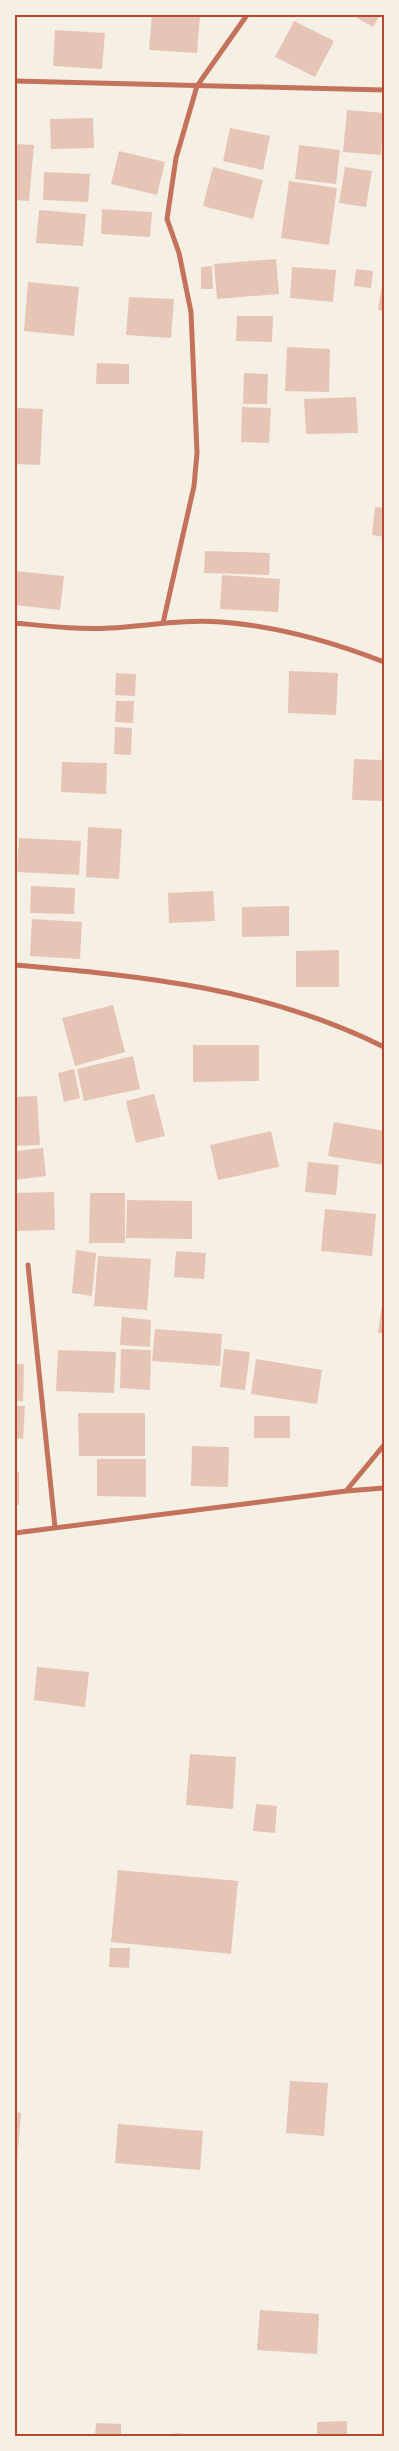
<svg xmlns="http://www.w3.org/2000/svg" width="399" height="2451" viewBox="0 0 399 2451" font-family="Arial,sans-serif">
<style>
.building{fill:#e6c5b7}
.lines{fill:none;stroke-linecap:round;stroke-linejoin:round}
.minor{stroke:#c5725c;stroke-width:5}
.neatline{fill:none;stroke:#b5482f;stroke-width:2}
</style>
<rect width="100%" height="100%" fill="#f6efe4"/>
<g class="building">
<path d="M 152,15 L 200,15 L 197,53 L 149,50 Z"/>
<path d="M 352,15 L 380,15 L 373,27 Z"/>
<path d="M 294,21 L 334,41 L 315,77 L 275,57 Z"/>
<path d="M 55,30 L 105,33 L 102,69 L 53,66 Z"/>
<path d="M 347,110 L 384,113 L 381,155 L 343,152 Z"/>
<path d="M 93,118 L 94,148 L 51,149 L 50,119 Z"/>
<path d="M 230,128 L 270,136 L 263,170 L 223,161 Z"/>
<path d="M 15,144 L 34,145 L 29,201 L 15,200 Z"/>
<path d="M 299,145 L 340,150 L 336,184 L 295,179 Z"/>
<path d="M 119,151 L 165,162 L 157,195 L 111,184 Z"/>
<path d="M 213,167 L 263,180 L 253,219 L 203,206 Z"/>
<path d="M 345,167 L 372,171 L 366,207 L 339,203 Z"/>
<path d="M 44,172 L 90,174 L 88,202 L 43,200 Z"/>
<path d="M 289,181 L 337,188 L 329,245 L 281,238 Z"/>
<path d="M 102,209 L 152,212 L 150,237 L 101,234 Z"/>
<path d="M 39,210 L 86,214 L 83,246 L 36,243 Z"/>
<path d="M 276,259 L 279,294 L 217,299 L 214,264 Z"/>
<path d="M 212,266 L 213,289 L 201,289 L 201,267 Z"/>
<path d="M 292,267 L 336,270 L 333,302 L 290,298 Z"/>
<path d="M 356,269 L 373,271 L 371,288 L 354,286 Z"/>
<path d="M 28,282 L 79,287 L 74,336 L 24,331 Z"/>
<path d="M 382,285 L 384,285 L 384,311 L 378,310 Z"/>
<path d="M 129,297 L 174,299 L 171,338 L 126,335 Z"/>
<path d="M 237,316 L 273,316 L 272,342 L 236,341 Z"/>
<path d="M 287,347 L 330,349 L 329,392 L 285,391 Z"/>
<path d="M 97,363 L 129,364 L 129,384 L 96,384 Z"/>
<path d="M 244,373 L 268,374 L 267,404 L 243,404 Z"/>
<path d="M 356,397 L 358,433 L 306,434 L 304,399 Z"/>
<path d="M 242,407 L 271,408 L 269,443 L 241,442 Z"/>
<path d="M 15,408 L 43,409 L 40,465 L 15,464 Z"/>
<path d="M 375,507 L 384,508 L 384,537 L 372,535 Z"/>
<path d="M 205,551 L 270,553 L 269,575 L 204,573 Z"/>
<path d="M 15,571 L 64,576 L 60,610 L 15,605 Z"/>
<path d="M 222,575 L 280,579 L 278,612 L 220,609 Z"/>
<path d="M 289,671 L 338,673 L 336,715 L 288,713 Z"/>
<path d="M 116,673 L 136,674 L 135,696 L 115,695 Z"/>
<path d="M 116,701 L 134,701 L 133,723 L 115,722 Z"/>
<path d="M 115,727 L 132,728 L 131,755 L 114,754 Z"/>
<path d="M 354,759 L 384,760 L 384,801 L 352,800 Z"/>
<path d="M 62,762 L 107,763 L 106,794 L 61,792 Z"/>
<path d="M 88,827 L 122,829 L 119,879 L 86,877 Z"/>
<path d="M 19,838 L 81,841 L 79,875 L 17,872 Z"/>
<path d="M 31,886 L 75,888 L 74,914 L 30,913 Z"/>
<path d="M 213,891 L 215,921 L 169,923 L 168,893 Z"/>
<path d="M 289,906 L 289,936 L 242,937 L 242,907 Z"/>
<path d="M 32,919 L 82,922 L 80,959 L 30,956 Z"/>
<path d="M 339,950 L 339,987 L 296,987 L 296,951 Z"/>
<path d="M 113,1005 L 125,1052 L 75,1066 L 62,1018 Z"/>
<path d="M 193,1045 L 259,1045 L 259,1081 L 193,1082 Z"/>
<path d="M 133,1056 L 140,1089 L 84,1101 L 77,1069 Z"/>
<path d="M 74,1069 L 80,1098 L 64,1102 L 58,1073 Z"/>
<path d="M 154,1094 L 165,1136 L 136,1143 L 126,1101 Z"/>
<path d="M 37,1096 L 40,1145 L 15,1146 L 15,1097 Z"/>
<path d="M 334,1122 L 384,1131 L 384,1165 L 328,1156 Z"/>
<path d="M 271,1131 L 279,1167 L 218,1180 L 210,1145 Z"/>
<path d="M 43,1148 L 46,1176 L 15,1180 L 15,1151 Z"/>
<path d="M 308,1162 L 339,1165 L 336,1195 L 305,1192 Z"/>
<path d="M 54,1192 L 55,1230 L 15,1231 L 15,1193 Z"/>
<path d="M 90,1193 L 125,1193 L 125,1243 L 89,1243 Z"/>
<path d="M 127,1200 L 192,1201 L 192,1239 L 126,1238 Z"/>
<path d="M 325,1209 L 376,1214 L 372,1256 L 321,1251 Z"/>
<path d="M 76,1250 L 96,1253 L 92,1296 L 72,1293 Z"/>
<path d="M 176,1251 L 206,1253 L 204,1279 L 174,1277 Z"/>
<path d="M 98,1256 L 151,1259 L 147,1310 L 94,1306 Z"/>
<path d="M 383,1298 L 384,1298 L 384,1333 L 378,1333 Z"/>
<path d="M 122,1317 L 151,1320 L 150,1347 L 120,1345 Z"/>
<path d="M 155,1329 L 222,1334 L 220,1366 L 152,1361 Z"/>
<path d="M 121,1349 L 151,1350 L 150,1390 L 120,1388 Z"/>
<path d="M 224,1349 L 250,1352 L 245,1390 L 220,1387 Z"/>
<path d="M 58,1350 L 116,1352 L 114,1393 L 56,1391 Z"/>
<path d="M 256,1359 L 322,1370 L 317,1404 L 251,1394 Z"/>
<path d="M 15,1364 L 24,1364 L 23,1401 L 15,1401 Z"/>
<path d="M 15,1406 L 25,1406 L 23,1439 L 15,1438 Z"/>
<path d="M 78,1413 L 145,1413 L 145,1456 L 79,1456 Z"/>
<rect x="254" y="1416" width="36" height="22"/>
<path d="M 192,1446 L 229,1447 L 228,1487 L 191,1486 Z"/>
<path d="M 97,1459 L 146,1459 L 146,1497 L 97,1496 Z"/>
<rect x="15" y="1472" width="4" height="33"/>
<path d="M 37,1667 L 89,1672 L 85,1707 L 34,1700 Z"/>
<path d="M 190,1754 L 236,1757 L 233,1809 L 186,1805 Z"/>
<path d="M 256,1804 L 277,1806 L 275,1833 L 253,1831 Z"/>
<path d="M 118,1870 L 238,1881 L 231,1954 L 111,1942 Z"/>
<path d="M 110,1948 L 130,1948 L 129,1968 L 109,1967 Z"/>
<path d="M 290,2081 L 328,2083 L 324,2136 L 286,2133 Z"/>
<path d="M 15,2112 L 21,2113 L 16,2172 L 15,2172 Z"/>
<path d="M 118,2124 L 203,2131 L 200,2170 L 115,2163 Z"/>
<path d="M 260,2310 L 319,2314 L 317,2354 L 257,2350 Z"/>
<path d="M 347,2421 L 347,2436 L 317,2436 L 317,2422 Z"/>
<path d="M 96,2423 L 121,2424 L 121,2436 L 95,2436 Z"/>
<path d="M 175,2433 L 195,2435 L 195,2436 L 174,2436 Z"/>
</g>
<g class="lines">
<g class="minor">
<path d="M 15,81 L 384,90"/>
<path d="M 15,623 C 46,626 79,630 110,628 C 147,626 184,619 221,622 C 276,626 333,642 384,662"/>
<path d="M 163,623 L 194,486 L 197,453 L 191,312 L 179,253 L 167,219 L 176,158 L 197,86 L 247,15"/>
<path d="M 15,965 C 144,976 266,988 384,1047"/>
<path d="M 28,1265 L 55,1527"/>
<path d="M 346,1491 L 384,1488"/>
<path d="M 15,1533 L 346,1491 L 384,1445"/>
</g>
</g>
<rect width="399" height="2451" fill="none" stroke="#f6efe4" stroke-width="32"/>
<rect x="16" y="16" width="367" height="2419" class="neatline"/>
</svg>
